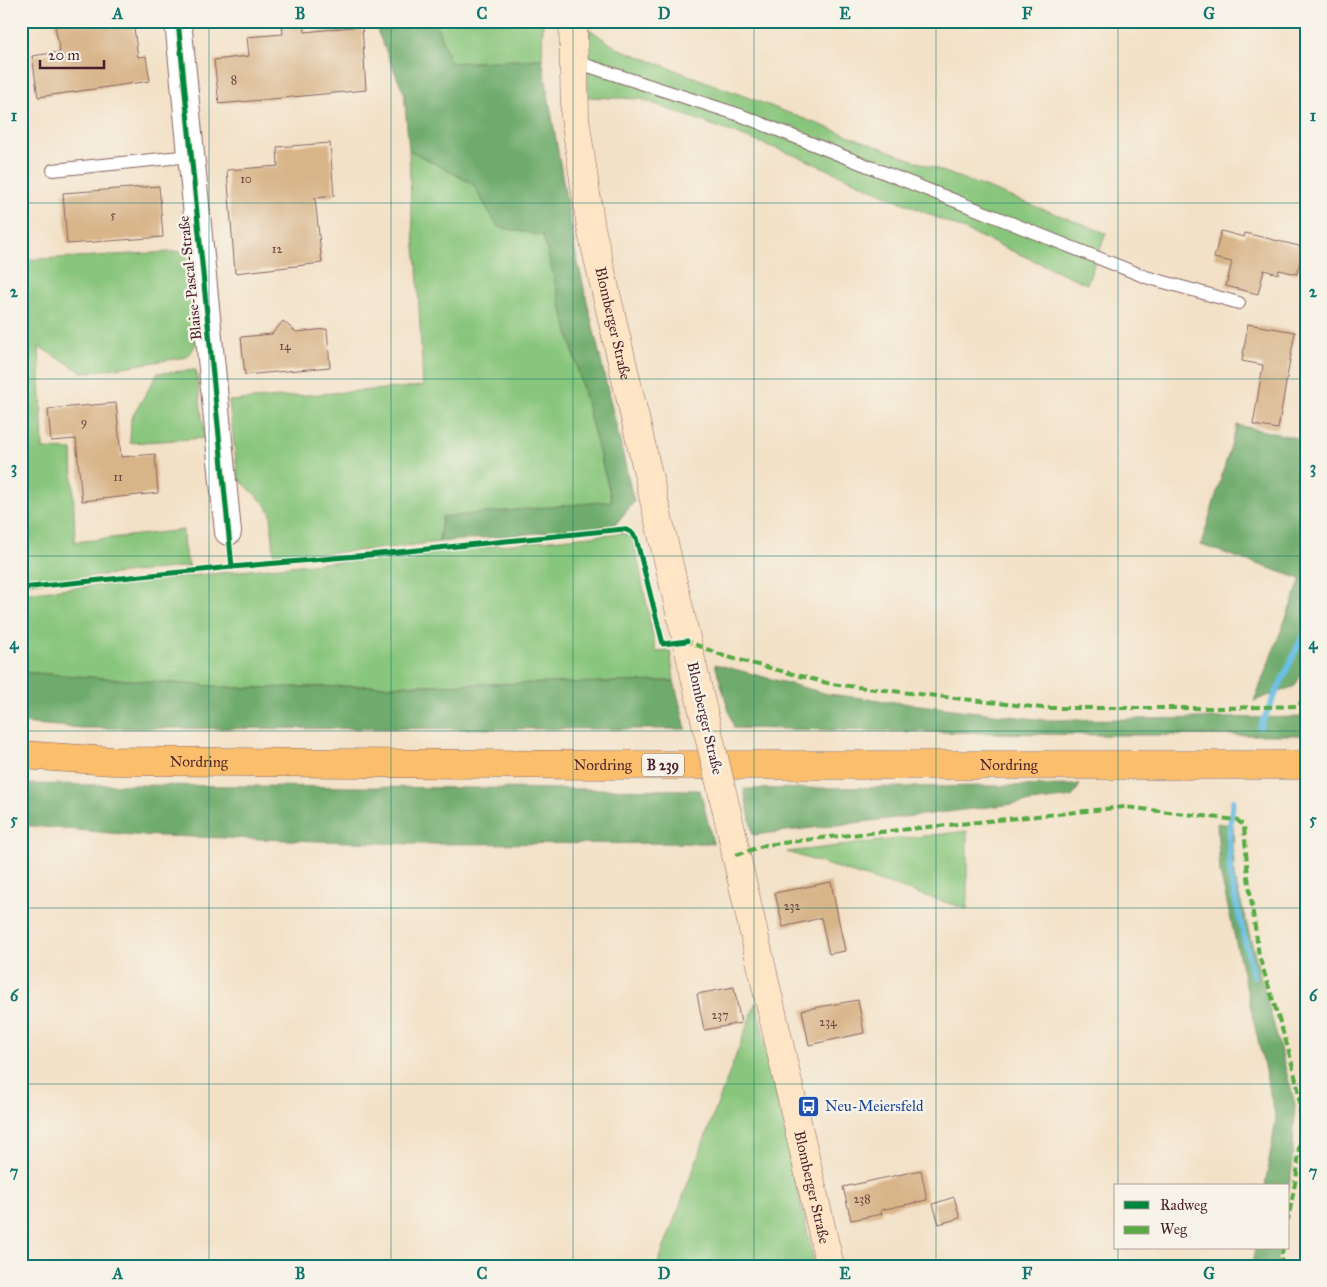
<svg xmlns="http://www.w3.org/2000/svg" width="1327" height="1287" viewBox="0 0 1327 1287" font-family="'IM FELL Great Primer',serif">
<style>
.green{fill:#89c67d;stroke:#6a7254}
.forest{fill:#6eab6c;stroke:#5c654c}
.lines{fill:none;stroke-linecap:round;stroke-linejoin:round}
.stream{stroke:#66bde3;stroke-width:6}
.building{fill:#d8b489}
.service-casing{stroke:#856362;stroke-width:14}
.minor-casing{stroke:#856362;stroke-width:28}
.secondary-casing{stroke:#856362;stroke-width:29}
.primary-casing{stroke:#856362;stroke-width:29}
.service{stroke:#fff;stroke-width:12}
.minor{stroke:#fff;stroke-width:26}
.secondary{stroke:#fde5c5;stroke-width:28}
.primary{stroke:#fabe6d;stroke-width:28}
.secondary-bridge-casing{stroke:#856362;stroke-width:29;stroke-linecap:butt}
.secondary-bridge{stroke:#fde5c5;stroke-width:28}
.quiet{stroke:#57aa44;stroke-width:4;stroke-dasharray:8 4;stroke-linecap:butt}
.cycleway-casing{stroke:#f7f3e8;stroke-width:8}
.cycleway{stroke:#00873e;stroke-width:5}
.grid{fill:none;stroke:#0f766e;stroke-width:1;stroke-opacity:0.55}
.labels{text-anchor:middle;stroke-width:5;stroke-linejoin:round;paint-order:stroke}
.number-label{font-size:12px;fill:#6e4442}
.shield{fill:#f7f3e8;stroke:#7e5f64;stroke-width:1}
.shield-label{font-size:14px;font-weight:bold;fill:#4a1f2b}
.street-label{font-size:15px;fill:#4a1f2b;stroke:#f7f3e8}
.transit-label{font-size:15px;fill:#164399;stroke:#f7f3e8;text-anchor:start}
.neatline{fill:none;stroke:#0f766e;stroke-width:2}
.grid-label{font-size:16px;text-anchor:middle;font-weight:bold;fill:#0f766e}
</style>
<rect width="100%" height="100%" fill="#f7f3e8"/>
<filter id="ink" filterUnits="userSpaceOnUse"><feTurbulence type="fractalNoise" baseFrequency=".02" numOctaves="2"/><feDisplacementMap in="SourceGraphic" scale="10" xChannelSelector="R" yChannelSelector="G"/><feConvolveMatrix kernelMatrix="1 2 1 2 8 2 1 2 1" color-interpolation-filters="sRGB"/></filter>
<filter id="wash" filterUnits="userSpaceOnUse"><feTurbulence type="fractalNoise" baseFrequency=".0096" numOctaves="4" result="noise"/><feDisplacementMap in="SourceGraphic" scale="20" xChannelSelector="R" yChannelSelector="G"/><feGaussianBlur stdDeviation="1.12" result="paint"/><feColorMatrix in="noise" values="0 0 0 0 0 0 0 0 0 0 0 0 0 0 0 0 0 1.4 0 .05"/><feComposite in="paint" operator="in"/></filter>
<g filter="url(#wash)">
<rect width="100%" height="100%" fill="#f3e1c7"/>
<g class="green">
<path d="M 435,21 L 543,21 L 542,59 L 450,63 Z"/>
<path d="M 589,29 L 617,48 L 1106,233 L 1087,284 L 802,158 L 641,99 L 588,97 Z"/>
<path d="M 409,150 L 473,184 L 498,227 L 543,235 L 612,502 L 584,506 L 442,517 L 439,542 L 368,550 L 274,557 L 271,514 L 266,505 L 238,478 L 229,401 L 423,386 L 417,266 L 411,208 Z"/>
<path d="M 189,251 L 197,343 L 187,357 L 84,373 L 39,347 L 43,449 L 72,450 L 75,542 L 183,530 C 183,544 184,554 190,566 L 21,584 L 21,260 Z"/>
<path d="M 196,370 L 205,438 L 130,443 L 131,419 L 158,373 Z"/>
<path d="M 621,533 L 630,535 L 634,540 L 656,652 L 670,651 L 674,681 L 240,688 L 21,672 L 21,593 Z"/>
<path d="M 967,831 L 967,909 L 787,852 Z"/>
<path d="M 756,1002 L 815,1266 L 657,1266 Z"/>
</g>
<g class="forest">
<path d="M 373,21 L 435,21 L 451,63 L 542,59 L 575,250 L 634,502 L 614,526 L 439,542 L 442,517 L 612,501 L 543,236 L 498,227 L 473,184 L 409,150 L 404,93 Z"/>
<path d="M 1306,421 L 1306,664 L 1295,686 L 1254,701 L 1301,579 L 1201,545 L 1237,425 L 1301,439 Z"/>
<path d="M 715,664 L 828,694 L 1044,720 L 1306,717 L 1306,735 L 1100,735 L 734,728 Z"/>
<path d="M 21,672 L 240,688 L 674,681 L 686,729 L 83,728 L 21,723 Z"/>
<path d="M 21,784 L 700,790 L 713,843 L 413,844 L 133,835 L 21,825 Z"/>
<path d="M 1080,785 L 1072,797 L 753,835 L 744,789 Z"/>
<path d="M 1217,823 L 1233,825 L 1234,877 L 1295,1104 L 1292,1168 L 1288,1192 L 1288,1186 L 1265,1186 L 1276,1119 L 1220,872 Z"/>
<path d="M 1255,1248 L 1279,1248 L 1276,1266 L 1252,1266 Z"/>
</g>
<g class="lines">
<g class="stream">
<path d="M 1260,727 L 1306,629"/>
<path d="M 1233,801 L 1229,835 L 1230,876 L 1253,976"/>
</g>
</g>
<g id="blocks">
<g class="building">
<path d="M 54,21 L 133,21 L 138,57 L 146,56 L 150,81 L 38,97 L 32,56 L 60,52 Z"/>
<path d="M 304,23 L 305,32 L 362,26 L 366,90 L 219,104 L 214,60 L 249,56 L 247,37 L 283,34 L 282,26 Z"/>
<path d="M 330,143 L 334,196 L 315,198 L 322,263 L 235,273 L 227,170 L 278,166 L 277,147 Z"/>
<path d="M 159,186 L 163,237 L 67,244 L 63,193 Z"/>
<path d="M 1221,231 L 1244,237 L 1245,233 L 1303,247 L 1297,274 L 1279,270 L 1278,274 L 1264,270 L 1258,294 L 1226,286 L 1232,262 L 1214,258 Z"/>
<path d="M 283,321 L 296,332 L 327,329 L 330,367 L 245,375 L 241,337 L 272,334 Z"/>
<path d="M 1248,324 L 1295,332 L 1278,429 L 1253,425 L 1263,365 L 1242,361 Z"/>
<path d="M 116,403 L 121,457 L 155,454 L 158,493 L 82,501 L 76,439 L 51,441 L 48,409 Z"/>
<path d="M 831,882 L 845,951 L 829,954 L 821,918 L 783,927 L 775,893 Z"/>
<path d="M 734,987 L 741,1023 L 704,1030 L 697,994 Z"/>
<path d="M 858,1000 L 864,1033 L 809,1045 L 802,1010 Z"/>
<path d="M 921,1170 L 927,1200 L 881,1210 L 882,1214 L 851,1220 L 843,1187 Z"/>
<path d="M 954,1197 L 960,1218 L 939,1224 L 933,1204 Z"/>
</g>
</g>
</g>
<g filter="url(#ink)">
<use href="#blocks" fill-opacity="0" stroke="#856362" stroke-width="1"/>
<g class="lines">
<defs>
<g id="service">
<path d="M 573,61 L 740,115 L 1146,277 L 1239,303"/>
<path d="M 53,170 L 191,156"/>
</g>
<path id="minor" d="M 178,21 L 228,532"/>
<g id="secondary">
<path id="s1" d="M 573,21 L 575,118 L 591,228 L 692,664"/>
<path id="s2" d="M 733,838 L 736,855 L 830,1266"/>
</g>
<g id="primary">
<path id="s3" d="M 21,755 L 113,761 L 592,765 L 1306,765"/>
</g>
</defs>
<use href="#service" class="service-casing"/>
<use href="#minor" class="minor-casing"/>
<use href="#secondary" class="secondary-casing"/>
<use href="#primary" class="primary-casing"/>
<use href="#service" class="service"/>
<use href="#minor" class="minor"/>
<use href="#secondary" class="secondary"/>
<use href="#primary" class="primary"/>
<defs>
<path id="secondary-bridge" d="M 692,664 L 733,838"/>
</defs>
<use href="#secondary-bridge" class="secondary-bridge-casing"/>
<use href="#secondary-bridge" class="secondary-bridge"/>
<g class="quiet">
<path d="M 684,642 L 687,641 L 724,656 L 831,684 L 1042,708 L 1222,708 L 1299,706 L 1306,691"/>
<path d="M 736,855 L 766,845 L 821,838 L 1125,807 L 1237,820 L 1244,826 L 1248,877 L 1259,956 L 1288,1048 L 1298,1088 L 1301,1121 L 1297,1173 L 1288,1220"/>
<path d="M 1280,1266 L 1283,1248"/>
</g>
<defs>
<g id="cycleway">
<path d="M 178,21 L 232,567 L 369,555 L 624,529 L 631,532 L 636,538 L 663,644 L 687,641"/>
<path d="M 21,588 L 232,567"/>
</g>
</defs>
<use href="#cycleway" class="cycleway-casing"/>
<use href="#cycleway" class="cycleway"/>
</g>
</g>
<path class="grid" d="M 209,21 L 209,1266M 391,21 L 391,1266M 573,21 L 573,1266M 754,21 L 754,1266M 936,21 L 936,1266M 1118,21 L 1118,1186M 21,203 L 1306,203M 21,379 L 1306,379M 21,556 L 1306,556M 21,731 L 1306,731M 21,908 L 1306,908M 21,1084 L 1306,1084M 1118,1248 L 1118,1266"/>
<defs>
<symbol id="bus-square" viewBox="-11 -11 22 22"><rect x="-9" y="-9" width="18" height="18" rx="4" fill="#1a4fb4" stroke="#f7f3e8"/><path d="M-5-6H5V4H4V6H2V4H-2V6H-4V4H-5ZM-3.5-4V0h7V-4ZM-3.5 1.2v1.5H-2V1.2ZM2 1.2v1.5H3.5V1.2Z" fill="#fff"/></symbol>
</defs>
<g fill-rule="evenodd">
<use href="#bus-square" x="796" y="1094" width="25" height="25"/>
</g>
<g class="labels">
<g class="number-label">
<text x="234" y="84">8</text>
<text x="246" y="183">10</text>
<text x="113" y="219">5</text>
<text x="277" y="253">12</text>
<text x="285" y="350">14</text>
<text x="84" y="426">9</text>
<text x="118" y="481">11</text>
<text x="792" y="910">232</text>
<text x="720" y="1019">237</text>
<text x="828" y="1026">234</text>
<text x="862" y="1203">238</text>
</g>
<rect class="shield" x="642" y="753.5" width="42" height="23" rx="4"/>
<g class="shield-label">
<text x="663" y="770">B 239</text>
</g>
<g class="street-label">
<text transform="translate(190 278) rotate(-96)" y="5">Blaise-Pascal-Straße</text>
<text dy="5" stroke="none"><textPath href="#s1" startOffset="306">Blomberger Straße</textPath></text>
<text transform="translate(705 718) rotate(77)" y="5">Blomberger Straße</text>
<text dy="5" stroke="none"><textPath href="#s3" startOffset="178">Nordring</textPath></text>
<text dy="5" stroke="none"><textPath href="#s3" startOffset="988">Nordring</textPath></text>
<text dy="5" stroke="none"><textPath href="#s3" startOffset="582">Nordring</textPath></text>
<text dy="5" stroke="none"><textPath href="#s2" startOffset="358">Blomberger Straße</textPath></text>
</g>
<g class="transit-label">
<text x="825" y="1111">Neu-Meiersfeld</text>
</g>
</g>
<rect width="1327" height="1287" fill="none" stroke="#f7f3e8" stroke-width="55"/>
<rect x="1114" y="1184" width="175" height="65" fill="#f7f3e8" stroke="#b29e9c"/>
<rect x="1124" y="1201" width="25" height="8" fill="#00873e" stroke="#b29e9c"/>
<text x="1160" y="1210" font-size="15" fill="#4a1f2b">Radweg</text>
<rect x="1124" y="1226" width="25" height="8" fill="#57aa44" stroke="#b29e9c"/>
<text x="1160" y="1234" font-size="15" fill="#4a1f2b">Weg</text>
<path d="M40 60v8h64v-8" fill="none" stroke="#4a1f2b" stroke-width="2.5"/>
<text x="48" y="60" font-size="15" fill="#4a1f2b" stroke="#f7f3e8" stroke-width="4" paint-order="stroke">20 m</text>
<rect x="28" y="28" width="1272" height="1232" class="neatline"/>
<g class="grid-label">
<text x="118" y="19">A</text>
<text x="300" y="19">B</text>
<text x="482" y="19">C</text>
<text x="664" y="19">D</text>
<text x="845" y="19">E</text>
<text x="1027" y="19">F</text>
<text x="1209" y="19">G</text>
<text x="14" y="121">1</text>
<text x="1313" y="121">1</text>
<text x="14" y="297">2</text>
<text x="1313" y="297">2</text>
<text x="14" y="473">3</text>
<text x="1313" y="473">3</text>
<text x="14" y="649">4</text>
<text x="1313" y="649">4</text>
<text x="14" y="825">5</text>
<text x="1313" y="825">5</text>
<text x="14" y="1001">6</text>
<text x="1313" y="1001">6</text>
<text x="14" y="1177">7</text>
<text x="1313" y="1177">7</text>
<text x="118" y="1279">A</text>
<text x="300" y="1279">B</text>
<text x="482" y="1279">C</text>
<text x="664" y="1279">D</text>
<text x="845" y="1279">E</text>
<text x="1027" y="1279">F</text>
<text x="1209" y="1279">G</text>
</g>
</svg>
